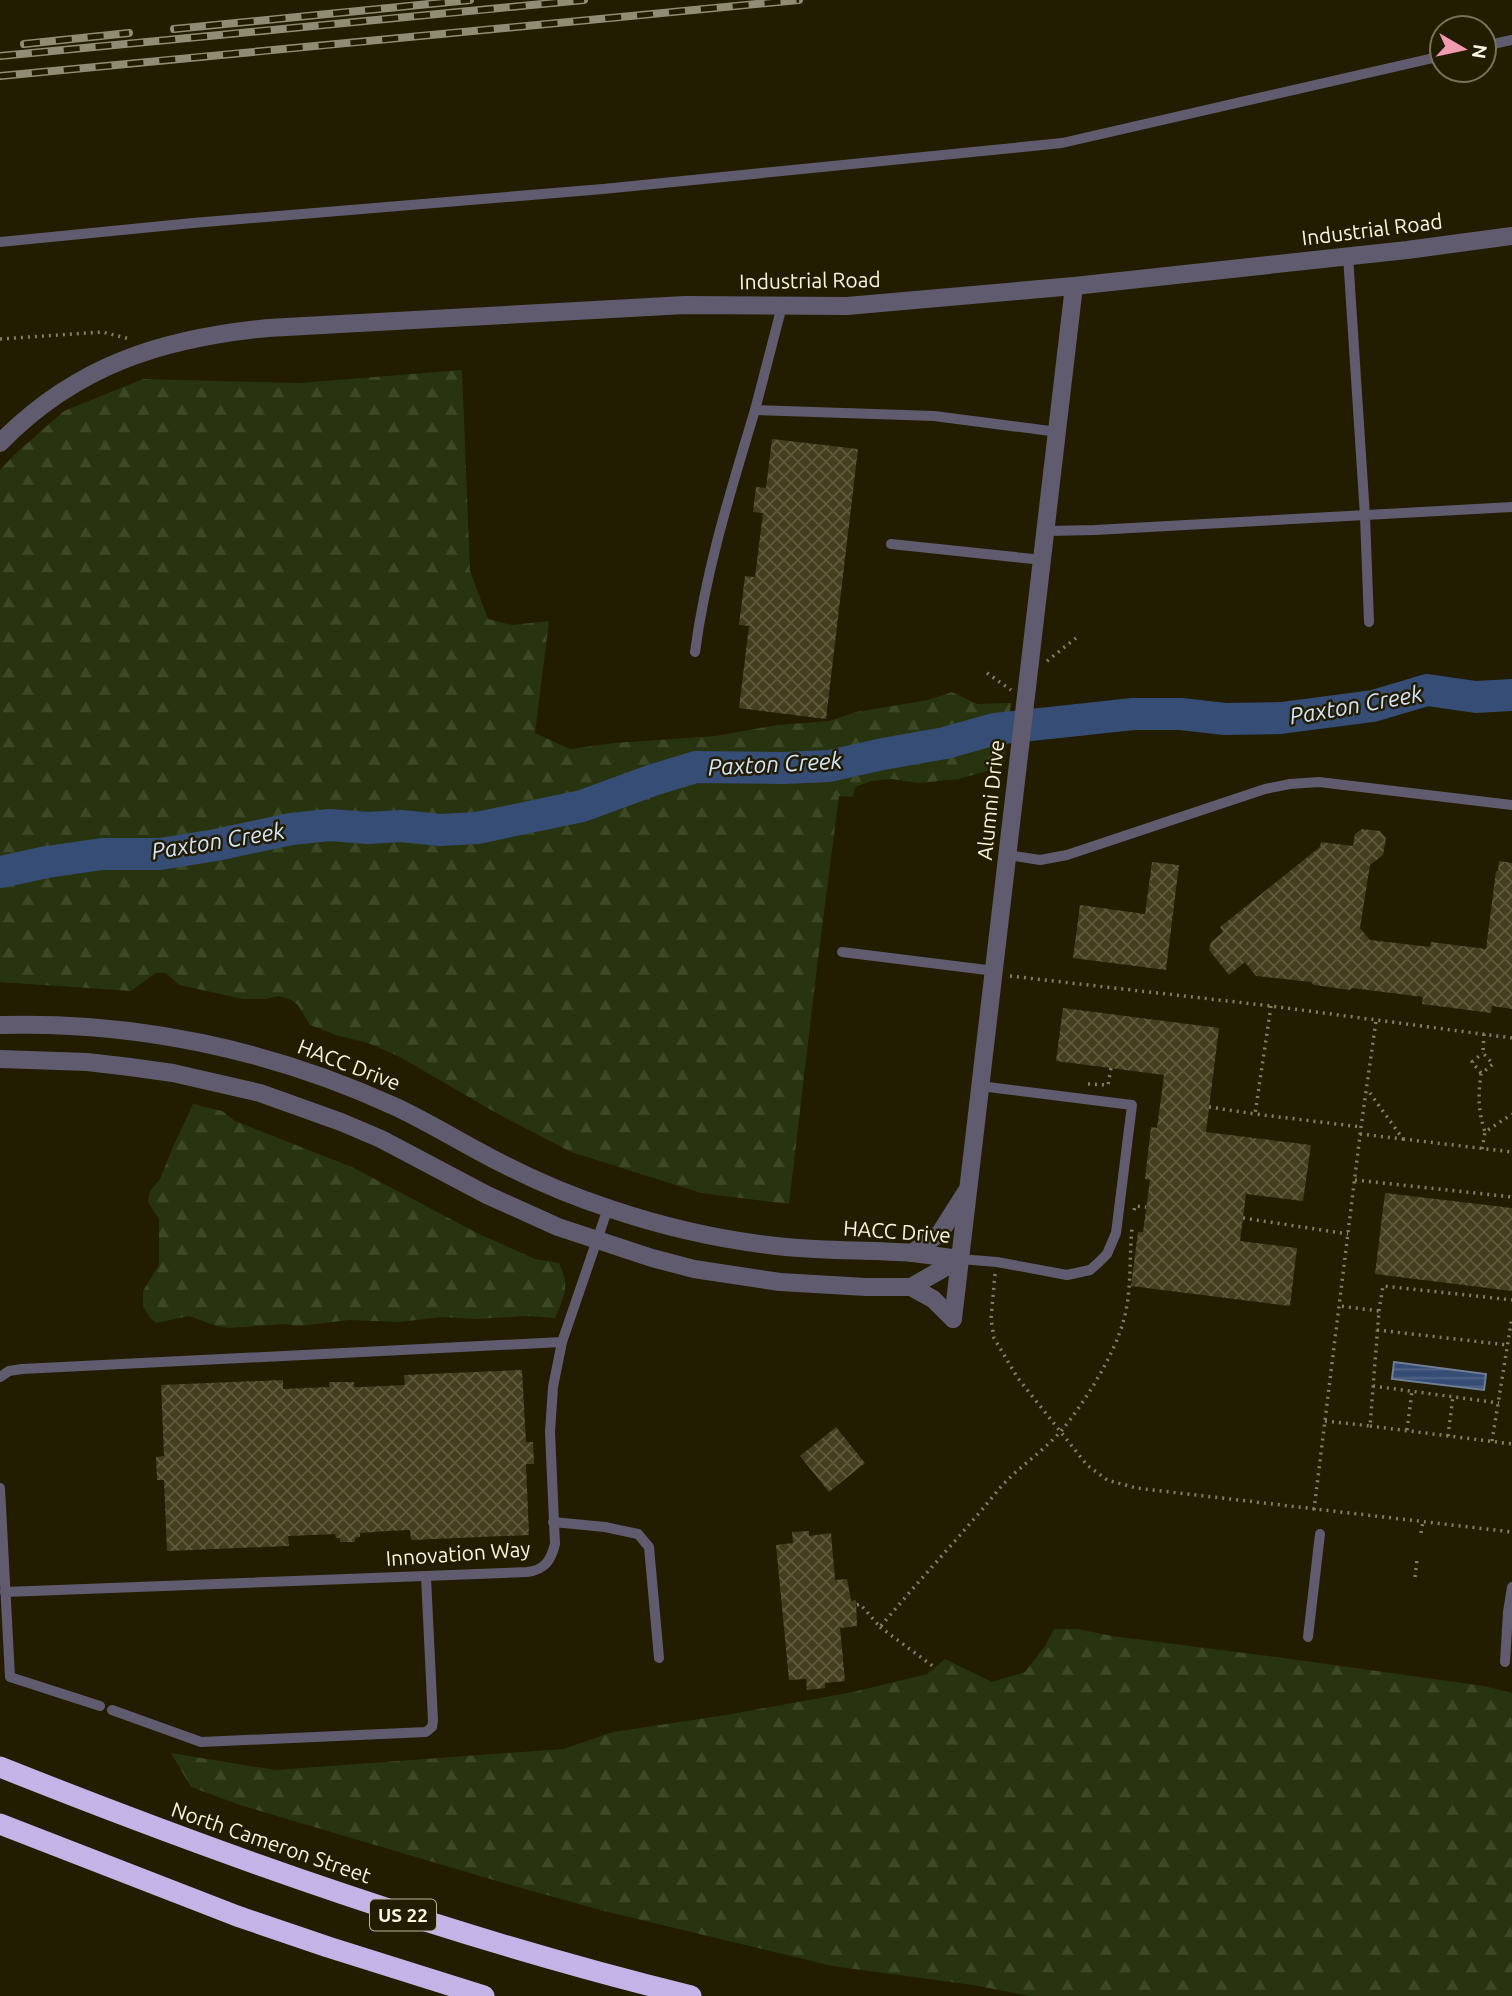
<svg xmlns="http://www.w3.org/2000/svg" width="1512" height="1996" viewBox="0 0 1512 1996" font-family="Ubuntu,sans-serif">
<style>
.forest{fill:url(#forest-firs)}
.water{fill:url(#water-rules);stroke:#707f96;stroke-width:2}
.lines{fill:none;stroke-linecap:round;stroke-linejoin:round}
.river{stroke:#364d75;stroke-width:32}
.building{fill:url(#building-cross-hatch)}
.path{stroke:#837e66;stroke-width:3.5;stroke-dasharray:2 5;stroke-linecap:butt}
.service{stroke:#615b6f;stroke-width:10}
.minor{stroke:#615b6f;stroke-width:18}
.tertiary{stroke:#615b6f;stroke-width:18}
.motorway{stroke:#c3b3e6;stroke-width:21}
.rail-casing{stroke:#918d75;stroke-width:8}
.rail{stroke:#221c00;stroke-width:5;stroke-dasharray:16;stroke-linecap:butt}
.labels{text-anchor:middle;stroke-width:5;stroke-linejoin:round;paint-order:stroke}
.shield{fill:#221c00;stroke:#b8b49e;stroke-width:2}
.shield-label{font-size:19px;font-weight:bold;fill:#f8f5e2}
.street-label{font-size:21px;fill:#f8f5e2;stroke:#221c00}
.water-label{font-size:23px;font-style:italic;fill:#d3e3fe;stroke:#221c00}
</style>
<defs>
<pattern id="forest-firs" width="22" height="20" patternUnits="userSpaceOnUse" patternTransform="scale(1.75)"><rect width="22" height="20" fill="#28340f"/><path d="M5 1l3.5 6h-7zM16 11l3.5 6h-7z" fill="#3d4826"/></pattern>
<pattern id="water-rules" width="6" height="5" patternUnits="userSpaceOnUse" patternTransform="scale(1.75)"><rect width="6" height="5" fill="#364d75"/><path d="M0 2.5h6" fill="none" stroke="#546788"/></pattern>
<pattern id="building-cross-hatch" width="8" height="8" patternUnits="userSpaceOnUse" patternTransform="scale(1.75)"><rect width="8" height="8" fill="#443e1e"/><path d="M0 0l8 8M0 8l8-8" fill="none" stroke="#605a3e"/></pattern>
</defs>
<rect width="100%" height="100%" fill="#221c00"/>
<g class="forest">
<path d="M 462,370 L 470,571 L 488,619 L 512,625 L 549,621 L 535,733 L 570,749 L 614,743 L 716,736 L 777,725 L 829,721 L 856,712 L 928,700 L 952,692 L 977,704 L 1011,703 L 1004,766 L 959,779 L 919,783 L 891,779 L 872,781 L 855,787 L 853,797 L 839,796 L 816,975 L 789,1204 L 701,1193 L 571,1152 L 498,1114 L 400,1057 L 368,1043 L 339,1036 L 310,1025 L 298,1005 L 291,1000 L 279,996 L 266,999 L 243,999 L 179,985 L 166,973 L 156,973 L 131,991 L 0,982 L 0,470 L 15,454 L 64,411 L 143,379 L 299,383 Z"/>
<path d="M 193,1104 L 222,1111 L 235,1121 L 352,1167 L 479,1234 L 535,1259 L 559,1263 C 570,1286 565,1295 555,1318 L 528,1316 L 478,1319 L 443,1317 L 398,1322 L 349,1320 L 299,1326 L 283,1324 L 229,1328 L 216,1326 L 189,1316 L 156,1323 L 150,1318 L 143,1306 L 143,1291 L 159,1265 L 159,1219 L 148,1202 L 150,1191 L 160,1179 L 172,1149 Z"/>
<path d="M 1054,1629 L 1078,1629 L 1112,1636 L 1291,1659 L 1484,1686 L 1512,1693 L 1512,1996 L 1030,1996 L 973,1985 L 832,1966 L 604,1911 L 507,1884 L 240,1805 L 191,1787 L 171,1753 L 275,1770 L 563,1749 L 613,1732 L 726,1715 L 853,1692 L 927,1674 L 945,1659 L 992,1682 L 1025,1672 L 1045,1646 Z"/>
</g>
<path class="water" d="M 1394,1362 L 1486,1374 L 1484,1390 L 1392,1379 Z"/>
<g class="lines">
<path class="river" d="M 0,872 L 47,862 L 102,854 L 160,854 L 216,845 L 291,829 L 330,825 L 368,828 L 401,826 L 440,830 L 477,828 L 582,806 L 653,780 L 696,767 L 783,768 L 829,766 L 883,754 L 945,743 L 995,729 L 1133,714 L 1181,714 L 1225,719 L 1281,718 L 1373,706 L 1427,690 L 1476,697 L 1512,695"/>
</g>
<g class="building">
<path d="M 772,439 L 858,449 L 826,719 L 739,708 L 749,626 L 739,625 L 745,576 L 755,577 L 763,513 L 753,512 L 756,487 L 766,488 Z"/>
<path d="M 1362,829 L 1380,831 L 1386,838 L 1383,855 L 1370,865 L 1360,928 L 1370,940 L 1430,947 L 1431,942 L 1486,949 L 1496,871 L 1498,871 L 1499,861 L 1512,863 L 1512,1009 L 1492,1006 L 1491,1013 L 1422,1004 L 1423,997 L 1352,988 L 1350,990 L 1314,985 L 1311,982 L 1256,976 L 1245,962 L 1229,975 L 1209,950 L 1211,942 L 1223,932 L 1220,927 L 1320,847 L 1321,842 L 1353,846 L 1355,834 Z"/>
<path d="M 1152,862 L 1179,865 L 1166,970 L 1073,958 L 1080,905 L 1145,914 Z"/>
<path d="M 1063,1008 L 1219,1028 L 1206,1132 L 1311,1145 L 1303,1201 L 1246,1194 L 1240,1241 L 1297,1248 L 1290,1306 L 1131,1286 L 1138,1232 L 1143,1232 L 1150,1180 L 1145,1179 L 1151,1127 L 1157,1128 L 1164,1075 L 1056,1061 Z"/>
<path d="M 1385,1193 L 1512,1208 L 1512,1291 L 1375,1274 Z"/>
<path d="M 522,1370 L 526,1442 L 533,1442 L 534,1464 L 526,1464 L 529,1535 L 411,1540 L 410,1530 L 388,1531 L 360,1533 L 360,1537 L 355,1538 L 355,1542 L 340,1542 L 340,1538 L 336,1538 L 335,1534 L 288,1536 L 289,1546 L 167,1551 L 164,1480 L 157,1480 L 156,1457 L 164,1456 L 161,1385 L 283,1380 L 283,1389 L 329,1387 L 329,1382 L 354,1382 L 354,1387 L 361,1387 L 405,1385 L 404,1375 Z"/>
<path d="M 836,1427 L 865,1463 L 829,1492 L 800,1456 Z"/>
<path d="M 809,1531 L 809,1536 L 831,1533 L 835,1580 L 847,1579 L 851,1601 L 856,1600 L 857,1626 L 840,1628 L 845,1681 L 825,1683 L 825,1688 L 807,1690 L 806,1679 L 789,1680 L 776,1545 L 793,1543 L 792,1532 Z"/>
</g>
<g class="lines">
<g class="path">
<path d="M 0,339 L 102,332 L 130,339"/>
<path d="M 1047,661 L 1076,638"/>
<path d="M 987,673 L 1011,690"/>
<path d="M 1010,976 L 1271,1006 L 1512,1038"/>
<path d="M 1271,1006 L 1255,1114 L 1361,1127"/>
<path d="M 1484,1034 L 1483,1053 L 1493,1064 L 1481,1074 C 1478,1097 1478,1110 1485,1132"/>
<path d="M 1481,1073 L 1472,1062 L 1483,1053"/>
<path d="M 1088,1084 L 1108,1085 L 1111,1068"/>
<path d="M 1209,1107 L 1255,1114"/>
<path d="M 1360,1134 L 1403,1139 L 1367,1089"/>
<path d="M 1403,1139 L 1512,1152"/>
<path d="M 1482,1149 L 1485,1132 L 1512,1114"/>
<path d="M 1355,1180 L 1512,1197"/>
<path d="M 1134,1210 L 1135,1206 L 1146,1207"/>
<path d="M 1243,1218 L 1348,1234"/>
<path d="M 995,1274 L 991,1319 L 994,1338 L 1017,1377 L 1087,1465 L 1107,1480 L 1136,1488 L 1512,1532"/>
<path d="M 1379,1311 L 1383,1286 L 1512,1300"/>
<path d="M 1377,1330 L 1508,1345"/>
<path d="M 1373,1386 L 1499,1403"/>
<path d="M 1325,1421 L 1370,1426 L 1379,1311 L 1340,1306"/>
<path d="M 1370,1426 L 1512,1444"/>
<path d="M 1407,1430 L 1412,1391"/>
<path d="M 1448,1436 L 1453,1396"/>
<path d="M 1492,1441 L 1512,1317"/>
<path d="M 1314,1510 L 1361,1127 L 1376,1021"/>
<path d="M 1421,1533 L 1423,1521"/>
<path d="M 1415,1577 L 1417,1560"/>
<path d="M 857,1605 L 860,1604 L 880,1627 C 919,1580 961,1536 999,1489 C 1018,1467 1043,1452 1062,1430 C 1085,1402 1115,1354 1124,1319 C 1132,1290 1129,1257 1132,1228"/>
<path d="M 880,1627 L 934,1667"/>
</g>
<g class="service">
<path d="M 1484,46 L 1512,40"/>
<path d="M 0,242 L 193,223 L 603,189 L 1062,143 L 1442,56"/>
<path d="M 1348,256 L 1365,516 L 1369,622"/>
<path d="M 782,306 L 755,410 L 934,416 L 1058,432"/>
<path d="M 1047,531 L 1095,530 L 1512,507"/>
<path d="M 891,544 L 1043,560"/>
<path d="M 695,652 C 706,569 731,490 755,410"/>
<path d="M 1008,855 L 1040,860 L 1067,855 L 1265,789 L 1290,784 L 1319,782 L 1512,805"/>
<path d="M 842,952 L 995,971"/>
<path d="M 960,1259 L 997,1262 L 1067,1275 L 1090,1270 L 1098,1263 L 1107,1254 L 1116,1233 L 1132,1105 L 980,1086"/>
<path d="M 0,1377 L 9,1371 L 22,1369 L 562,1342"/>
<path d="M 0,1488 L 10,1677 L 100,1706"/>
<path d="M 553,1522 L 605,1527 L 638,1534 L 649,1547 L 659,1658"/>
<path d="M 5,1592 L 527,1572 C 545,1570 551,1560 555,1544 L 550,1432 L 553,1387 L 562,1342 L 608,1208"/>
<path d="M 1308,1637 L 1320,1534"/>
<path d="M 1505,1662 L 1508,1612 L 1512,1587"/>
<path d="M 112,1710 L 201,1742 L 426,1732 L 432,1727 L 433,1721 L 426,1577"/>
</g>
<g class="minor">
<path d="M 0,1025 C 136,1021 272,1050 396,1107 C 432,1124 467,1146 503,1164 C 538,1182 574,1197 611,1209 C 667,1228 726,1241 786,1247 C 828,1251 871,1250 913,1253 C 928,1255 944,1257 960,1259"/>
<path d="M 0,1059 L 87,1062 L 130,1067 L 173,1073 L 260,1093 L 341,1122 L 381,1139 L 487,1195 L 558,1227 L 652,1258 L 694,1269 L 780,1282 L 866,1287 L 911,1287 L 960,1259"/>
<path d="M 912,1253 L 940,1233 L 966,1192"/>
<path d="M 911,1287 L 933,1299 L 953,1319"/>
<path d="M 953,1319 L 1074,286"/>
</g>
<path class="tertiary" d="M 0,443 C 76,365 163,338 268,328 L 685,305 L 847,306 L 1074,286 L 1407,250 L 1512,236"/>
<g class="motorway">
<path d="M 0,1767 C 226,1857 455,1938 691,1996"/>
<path d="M 0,1824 L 237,1916 L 328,1947 L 484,1996"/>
</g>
<defs>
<g id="rail">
<path d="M 174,29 L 470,0"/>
<path d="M 24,44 L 129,33"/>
<path d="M 0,56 L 584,0"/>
<path d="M 0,76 L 799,0"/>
</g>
</defs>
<use href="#rail" class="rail-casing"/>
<use href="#rail" class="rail"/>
</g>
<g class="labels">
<rect class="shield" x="370" y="1899.5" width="66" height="31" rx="5"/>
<g class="shield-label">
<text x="403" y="1922">US 22</text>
</g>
<g class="street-label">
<text transform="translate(1372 230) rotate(-7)" y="7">Industrial Road</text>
<text transform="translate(810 281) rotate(-1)" y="7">Industrial Road</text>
<text transform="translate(991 800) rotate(-84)" y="7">Alumni Drive</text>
<text transform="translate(349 1065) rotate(21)" y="7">HACC Drive</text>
<text transform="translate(897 1232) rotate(4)" y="7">HACC Drive</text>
<text transform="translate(458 1554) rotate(-4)" y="7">Innovation Way</text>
<text transform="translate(271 1843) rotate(19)" y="7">North Cameron Street</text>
</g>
<g class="water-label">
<text transform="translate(1356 705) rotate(-10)" y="8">Paxton Creek</text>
<text transform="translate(775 764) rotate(-3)" y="8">Paxton Creek</text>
<text transform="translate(218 841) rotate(-9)" y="8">Paxton Creek</text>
</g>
</g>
<g transform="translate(1463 49) rotate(99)"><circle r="33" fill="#221c00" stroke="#78735a" stroke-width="2"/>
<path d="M0-5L12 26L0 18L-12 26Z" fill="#f29ab0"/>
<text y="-10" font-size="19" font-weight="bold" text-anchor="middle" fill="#f8f5e2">N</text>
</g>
</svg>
